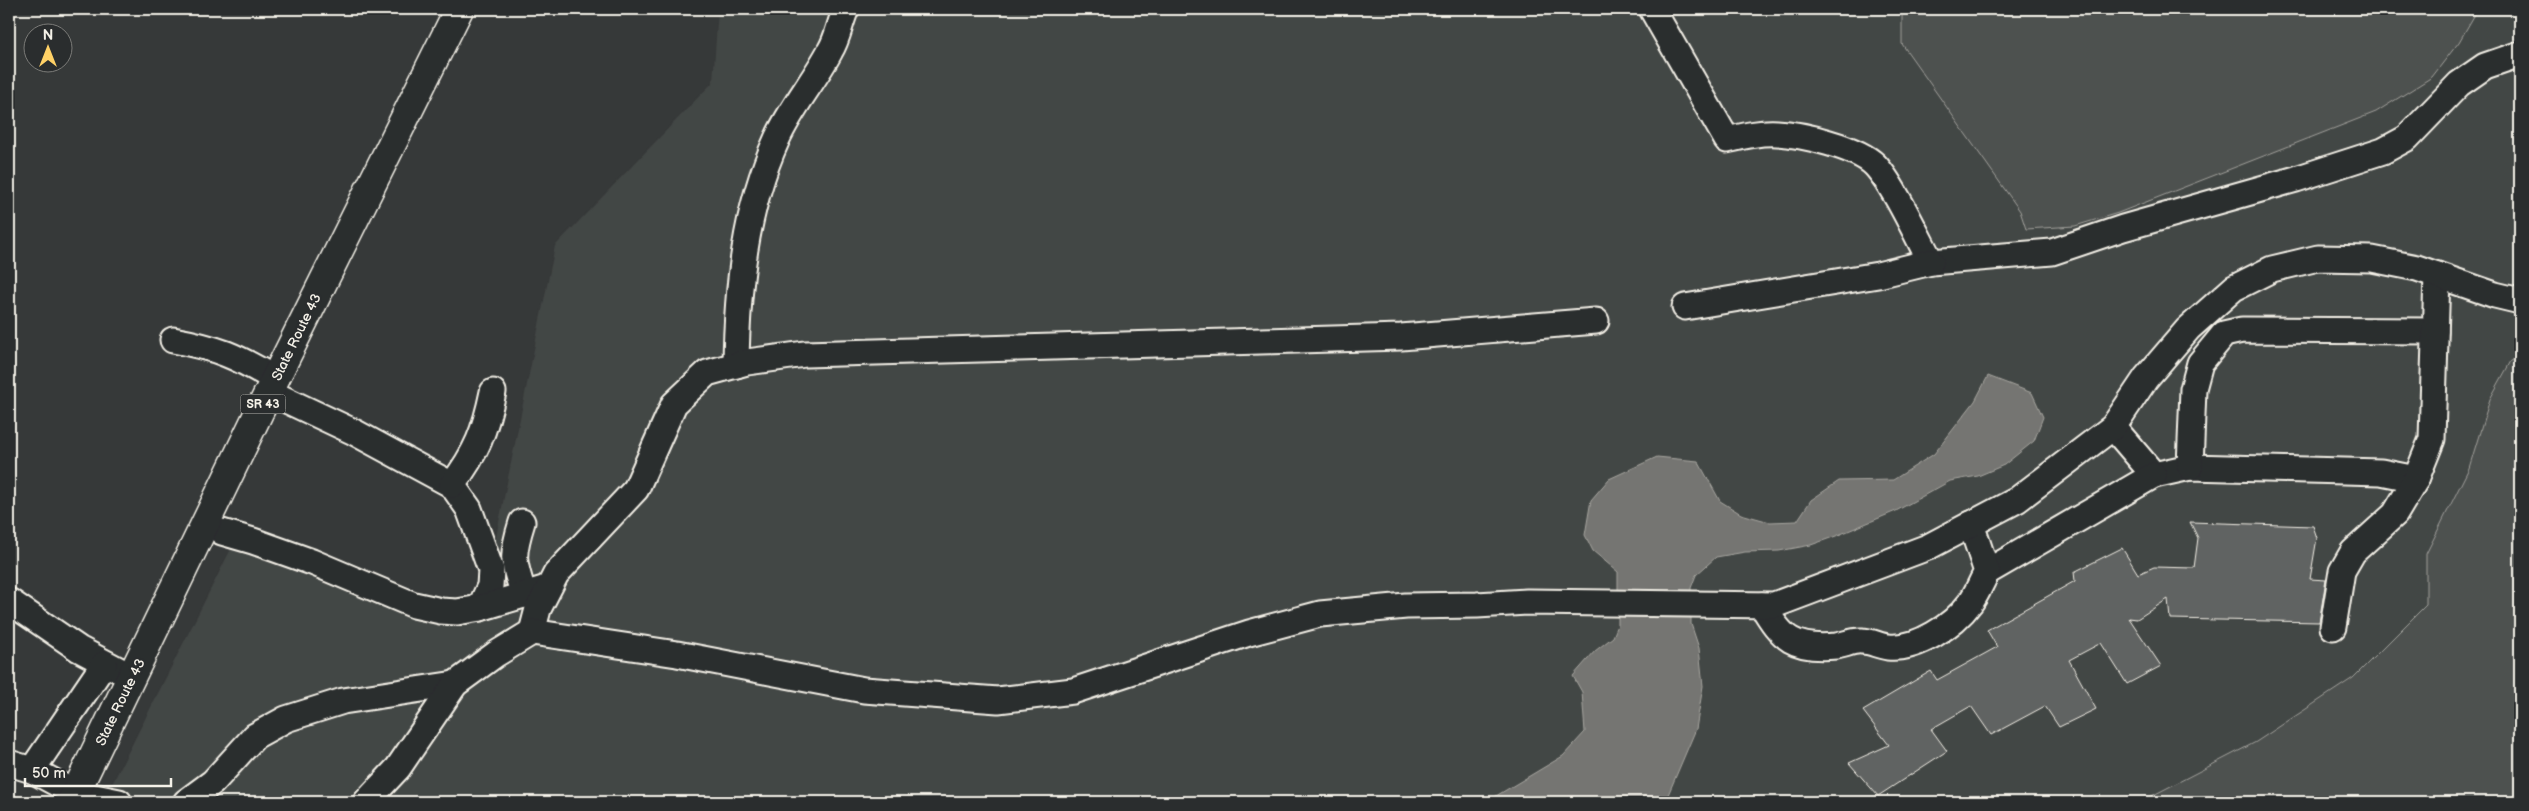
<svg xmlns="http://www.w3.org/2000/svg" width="2529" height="811" viewBox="0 0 2529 811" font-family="'Balsamiq Sans',sans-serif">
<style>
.built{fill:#434645}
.green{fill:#4e514f;stroke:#a1a19c}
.water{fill:#757572;stroke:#a8a7a1}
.building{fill:#616362;stroke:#f4f1e8}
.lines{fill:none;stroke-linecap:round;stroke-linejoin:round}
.minor-casing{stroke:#f4f1e8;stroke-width:29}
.major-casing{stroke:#f4f1e8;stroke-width:31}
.minor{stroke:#2a2d2e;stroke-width:25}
.major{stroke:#2a2d2e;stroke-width:28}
.labels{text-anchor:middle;stroke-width:4.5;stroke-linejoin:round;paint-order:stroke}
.shield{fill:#2a2d2e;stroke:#b7b6b0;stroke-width:1}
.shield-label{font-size:12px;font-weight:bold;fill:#f4f1e8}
.street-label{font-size:14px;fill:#f4f1e8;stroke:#2a2d2e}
</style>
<rect width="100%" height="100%" fill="#363939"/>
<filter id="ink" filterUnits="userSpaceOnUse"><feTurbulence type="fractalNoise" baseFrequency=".02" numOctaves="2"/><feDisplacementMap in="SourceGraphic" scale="10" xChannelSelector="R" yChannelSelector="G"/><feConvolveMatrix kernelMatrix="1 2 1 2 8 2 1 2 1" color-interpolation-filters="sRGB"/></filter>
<g filter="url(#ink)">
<path class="built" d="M 718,9 L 2520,9 L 2520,696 L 2237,802 L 103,802 L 233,545 L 481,611 L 555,246 L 713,82 Z"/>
<g class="green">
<path d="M 1902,9 L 2478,9 L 2459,42 L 2432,77 L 2376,112 L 2118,213 L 2075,226 L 2026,229 L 2020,211 L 1902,44 Z"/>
<path d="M 2520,356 L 2520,802 L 2140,802 L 2256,742 L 2353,678 L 2426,605 L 2426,554 L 2469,468 L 2490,399 L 2511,361 Z"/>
</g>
<path class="water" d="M 1988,376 L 2032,393 L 2043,417 L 2034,441 L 2004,465 L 1978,476 L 1950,481 L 1896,511 L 1836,536 L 1811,545 L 1779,551 L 1745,552 L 1716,557 L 1696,575 L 1691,588 L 1691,624 L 1699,648 L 1703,686 L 1696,729 L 1665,802 L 1489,802 L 1496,796 L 1563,756 L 1585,732 L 1582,692 L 1573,676 L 1595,651 L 1613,637 L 1618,625 L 1618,572 L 1593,551 L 1585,535 L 1591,500 L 1609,479 L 1657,457 L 1698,461 L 1720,501 L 1741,514 L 1770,522 L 1797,521 L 1811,500 L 1839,481 L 1893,480 L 1934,454 L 1975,401 Z"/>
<path class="building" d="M 2190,522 L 2313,526 L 2317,538 L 2310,579 L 2326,580 L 2319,622 L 2170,619 L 2168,599 L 2137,619 L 2129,618 L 2161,666 L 2127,684 L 2101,643 L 2069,660 L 2096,709 L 2059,727 L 2045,706 L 1991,735 L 1971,706 L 1931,729 L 1947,751 L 1878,796 L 1849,763 L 1889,745 L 1863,711 L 1931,671 L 1937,680 L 1997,647 L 1987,630 L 2075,581 L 2074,572 L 2122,548 L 2138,574 L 2154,567 L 2194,568 L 2198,538 Z"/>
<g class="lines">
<defs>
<g id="minor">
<path d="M 1652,9 L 1727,140 C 1744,136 1760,132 1777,133 C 1801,134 1857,147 1875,165 C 1893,184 1917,236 1931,262 L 2052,252 L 2123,228 L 2296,179 L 2383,151 L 2407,138 L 2459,84 L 2485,66 L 2520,54"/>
<path d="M 1685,307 L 1878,275 L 1931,262"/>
<path d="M 173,340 C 218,348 236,356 275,379"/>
<path d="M 736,365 C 737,289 745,209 777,139 C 791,108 814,81 830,51 C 838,38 840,22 846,9"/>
<path d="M 269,392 L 354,432 L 452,485 L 469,509 L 491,570 L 490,586 L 480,608"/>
<path d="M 2113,427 L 2154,475 L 2190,467 L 2381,472 L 2416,479"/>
<path d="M 2190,467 L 2193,389 L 2200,363 L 2224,334 L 2242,330 L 2435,331"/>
<path d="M 452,485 C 477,452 485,431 493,392"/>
<path d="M 522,522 C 511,557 513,561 524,595"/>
<path d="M 222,532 L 253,541 L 312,562 L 414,605 L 441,611 L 457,612 L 480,608 L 547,588"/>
<path d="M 1987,572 L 2154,475"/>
<path d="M 9,601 L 79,649 L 132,677"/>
<path d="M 1762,605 C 1782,639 1794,650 1836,646 C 1844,645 1854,640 1862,641 C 1871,641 1879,646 1888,647 C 1917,650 1954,625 1970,603 C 1977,594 1981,582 1987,572 L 1971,524"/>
<path d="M 2333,627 L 2342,571 L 2353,552 L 2395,514 L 2416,479 L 2432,439 L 2437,275"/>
<path d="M 532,632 L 538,609 L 556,574 L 636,489 L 674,404 L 707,373 L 747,362 L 805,354 L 1401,337 L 1596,321"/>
<path d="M 9,763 L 32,770 L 75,793 L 119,802"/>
<path d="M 32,770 L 104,664"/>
<path d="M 186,802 L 213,782 L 255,736 L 286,719 L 343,701 L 455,684"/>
<path d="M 366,802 L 398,768 L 455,684 L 496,654 L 532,632 L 677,654 L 864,690 L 998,700 L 1073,691 L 1249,633 L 1320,614 L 1406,606 L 1477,605 L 1527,602 L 1774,605 L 1928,547 L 2017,500 L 2113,427 L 2146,378 L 2188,329 L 2234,288 L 2272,269 L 2318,258 L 2372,259 L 2417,268 L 2495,295 L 2520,301"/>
</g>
<path id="major" d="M 71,802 L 275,379 L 459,9"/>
</defs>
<use href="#minor" class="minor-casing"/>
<use href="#major" class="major-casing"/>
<use href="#minor" class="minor"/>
<use href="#major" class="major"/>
</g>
</g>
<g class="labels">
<rect class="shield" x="240.5" y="394.5" width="45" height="19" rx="4"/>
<g class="shield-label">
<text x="263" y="408">SR 43</text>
</g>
<g class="street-label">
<text transform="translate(296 337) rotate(-64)" y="5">State Route 43</text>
<text transform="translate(120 702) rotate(-64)" y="5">State Route 43</text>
</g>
</g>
<rect width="2529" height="811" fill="none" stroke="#2a2d2e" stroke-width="30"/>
<rect x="15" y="15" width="2499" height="781" fill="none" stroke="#f4f1e8" stroke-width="2" filter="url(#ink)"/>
<g transform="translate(48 48)"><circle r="24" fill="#2a2d2e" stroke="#7b7b78"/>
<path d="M0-4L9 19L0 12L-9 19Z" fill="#ffd166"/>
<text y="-8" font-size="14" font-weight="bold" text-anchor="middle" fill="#f4f1e8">N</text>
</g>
<path d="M25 778v8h146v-8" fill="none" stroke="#f4f1e8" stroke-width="2.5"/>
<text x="32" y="778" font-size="15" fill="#f4f1e8" stroke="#2a2d2e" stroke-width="4" paint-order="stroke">50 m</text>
</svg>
